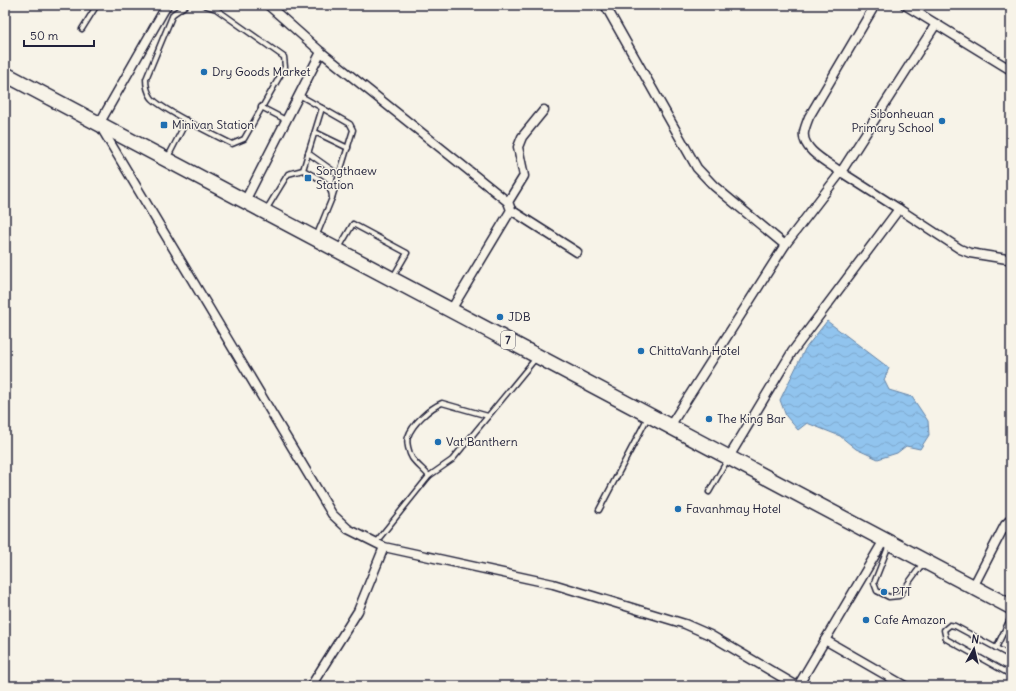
<svg xmlns="http://www.w3.org/2000/svg" width="1016" height="691" viewBox="0 0 1016 691" font-family="Delius,sans-serif">
<style>
.water{fill:url(#water-waves);stroke:#6583a6}
.lines{fill:none;stroke-linecap:round;stroke-linejoin:round}
.service-casing{stroke:#22223b;stroke-width:7}
.minor-casing{stroke:#22223b;stroke-width:11}
.trunk-casing{stroke:#22223b;stroke-width:17}
.service{stroke:#f7f3e8;stroke-width:4}
.minor{stroke:#f7f3e8;stroke-width:8}
.trunk{stroke:#f7f3e8;stroke-width:14}
.poi-dot{fill:#1f6fb2;stroke:#f7f3e8;stroke-width:1.5}
.labels{text-anchor:middle;stroke-width:3;stroke-linejoin:round;paint-order:stroke}
.shield{fill:#f7f3e8;stroke:#62616f;stroke-width:1}
.shield-label{font-size:11px;font-weight:bold;fill:#22223b}
.poi-label{font-size:12px;fill:#22223b;stroke:#f7f3e8;text-anchor:start}
</style>
<defs>
<pattern id="water-waves" width="16" height="10" patternUnits="userSpaceOnUse"><rect width="16" height="10" fill="#91c4ee"/><path d="M0 5q4-4 8 0t8 0" fill="none" stroke="#7da8cd"/></pattern>
</defs>
<rect width="100%" height="100%" fill="#f7f3e8"/>
<filter id="ink" filterUnits="userSpaceOnUse"><feTurbulence type="fractalNoise" baseFrequency=".025" numOctaves="2"/><feDisplacementMap in="SourceGraphic" scale="8" xChannelSelector="R" yChannelSelector="G"/><feConvolveMatrix kernelMatrix="1 2 1 2 8 2 1 2 1" color-interpolation-filters="sRGB"/></filter>
<g filter="url(#ink)">
<path class="water" d="M 827,321 L 889,368 L 884,380 L 889,390 L 912,397 L 928,421 L 929,435 L 920,449 L 906,446 L 897,453 L 878,459 L 856,449 L 840,436 L 807,423 L 798,430 L 786,416 L 780,400 L 805,349 Z"/>
<g class="lines">
<defs>
<g id="service">
<path d="M 186,5 L 173,14 L 146,79 C 146,85 147,91 151,97 C 157,107 218,137 232,144 L 244,139 L 285,67 L 284,57 L 216,9 L 204,5"/>
<path d="M 82,29 L 97,5"/>
<path d="M 261,107 L 286,120"/>
<path d="M 322,108 L 350,124 L 353,130 L 332,198"/>
<path d="M 315,132 L 348,148"/>
<path d="M 308,153 L 339,175"/>
<path d="M 168,157 L 187,120"/>
<path d="M 303,170 C 315,177 332,182 332,198 L 316,237"/>
<path d="M 266,210 L 288,174 L 303,170 L 322,108 L 299,95"/>
<path d="M 339,248 L 353,224 L 407,253 L 393,277"/>
<path d="M 429,476 C 424,470 416,464 412,458 C 409,453 406,442 408,437 C 412,424 430,408 442,403 L 488,416"/>
<path d="M 709,492 L 728,459"/>
<path d="M 599,510 L 648,417"/>
<path d="M 376,542 L 429,476 L 452,460 L 536,358"/>
<path d="M 889,545 L 874,583 L 877,591 L 889,597 L 899,596 L 923,563"/>
<path d="M 996,648 L 1011,617"/>
<path d="M 1011,656 L 955,626 L 950,625 L 944,630 L 946,639 L 1011,675"/>
</g>
<g id="minor">
<path d="M 167,5 L 99,124 L 332,514 L 348,529 L 384,547 L 553,584 L 685,624 L 710,635 L 797,686"/>
<path d="M 268,5 L 321,52 L 508,202 L 511,210 L 451,310"/>
<path d="M 605,5 L 697,168 L 714,186 L 785,245"/>
<path d="M 905,5 L 1011,70"/>
<path d="M 245,201 L 321,52"/>
<path d="M 508,202 L 524,176 L 518,147 L 522,137 L 544,110"/>
<path d="M 899,209 L 960,249 L 970,253 L 1007,259 L 1011,258"/>
<path d="M 511,210 L 577,252"/>
<path d="M 670,426 L 785,245 L 841,172 C 829,163 801,150 804,132 C 805,127 807,122 809,117 L 875,5"/>
<path d="M 729,457 L 792,352 L 899,209 L 841,172 L 936,24"/>
<path d="M 973,587 L 1005,525 L 1011,519"/>
<path d="M 825,640 L 905,686"/>
<path d="M 311,686 L 358,611 L 384,547"/>
<path d="M 798,686 L 884,540"/>
</g>
<path id="trunk" d="M 5,74 L 1011,607"/>
</defs>
<use href="#service" class="service-casing"/>
<use href="#minor" class="minor-casing"/>
<use href="#trunk" class="trunk-casing"/>
<use href="#service" class="service"/>
<use href="#minor" class="minor"/>
<use href="#trunk" class="trunk"/>
</g>
</g>
<g class="poi-dot">
<circle cx="204" cy="72" r="4"/>
<circle cx="942" cy="121" r="4"/>
<rect x="160" y="121" width="8" height="8" rx="2"/>
<rect x="304" y="174" width="8" height="8" rx="2"/>
<circle cx="500" cy="317" r="4"/>
<circle cx="641" cy="351" r="4"/>
<circle cx="709" cy="419" r="4"/>
<circle cx="438" cy="442" r="4"/>
<circle cx="678" cy="509" r="4"/>
<circle cx="884" cy="592" r="4"/>
<circle cx="866" cy="620" r="4"/>
</g>
<g class="labels">
<rect class="shield" x="501" y="331" width="14" height="18" rx="3"/>
<g class="shield-label">
<text x="508" y="344">7</text>
</g>
<g class="poi-label">
<text x="212" y="76">Dry Goods Market</text>
<text x="934" y="118" text-anchor="end">Sibonheuan<tspan x="934" dy="14">Primary School</tspan></text>
<text x="172" y="129">Minivan Station</text>
<text x="316" y="175">Songthaew<tspan x="316" dy="14">Station</tspan></text>
<text x="508" y="321">JDB</text>
<text x="649" y="355">ChittaVanh Hotel</text>
<text x="717" y="423">The King Bar</text>
<text x="446" y="446">Vat Banthern</text>
<text x="686" y="513">Favanhmay Hotel</text>
<text x="892" y="596">PTT</text>
<text x="874" y="624">Cafe Amazon</text>
</g>
</g>
<rect width="1016" height="691" fill="none" stroke="#f7f3e8" stroke-width="20"/>
<rect x="10" y="10" width="996" height="671" fill="none" stroke="#22223b" stroke-width="1.5" filter="url(#ink)"/>
<g transform="translate(974 649) rotate(8)" stroke="#f7f3e8" stroke-width="3" paint-order="stroke">
<path d="M0-3L7 15L0 10L-7 15Z" fill="#22223b"/>
<text y="-6" font-size="11" font-weight="bold" text-anchor="middle" fill="#22223b">N</text>
</g>
<path d="M24 40v6h70v-6" fill="none" stroke="#22223b" stroke-width="2"/>
<text x="30" y="40" font-size="12" fill="#22223b" stroke="#f7f3e8" stroke-width="3" paint-order="stroke">50 m</text>
</svg>
